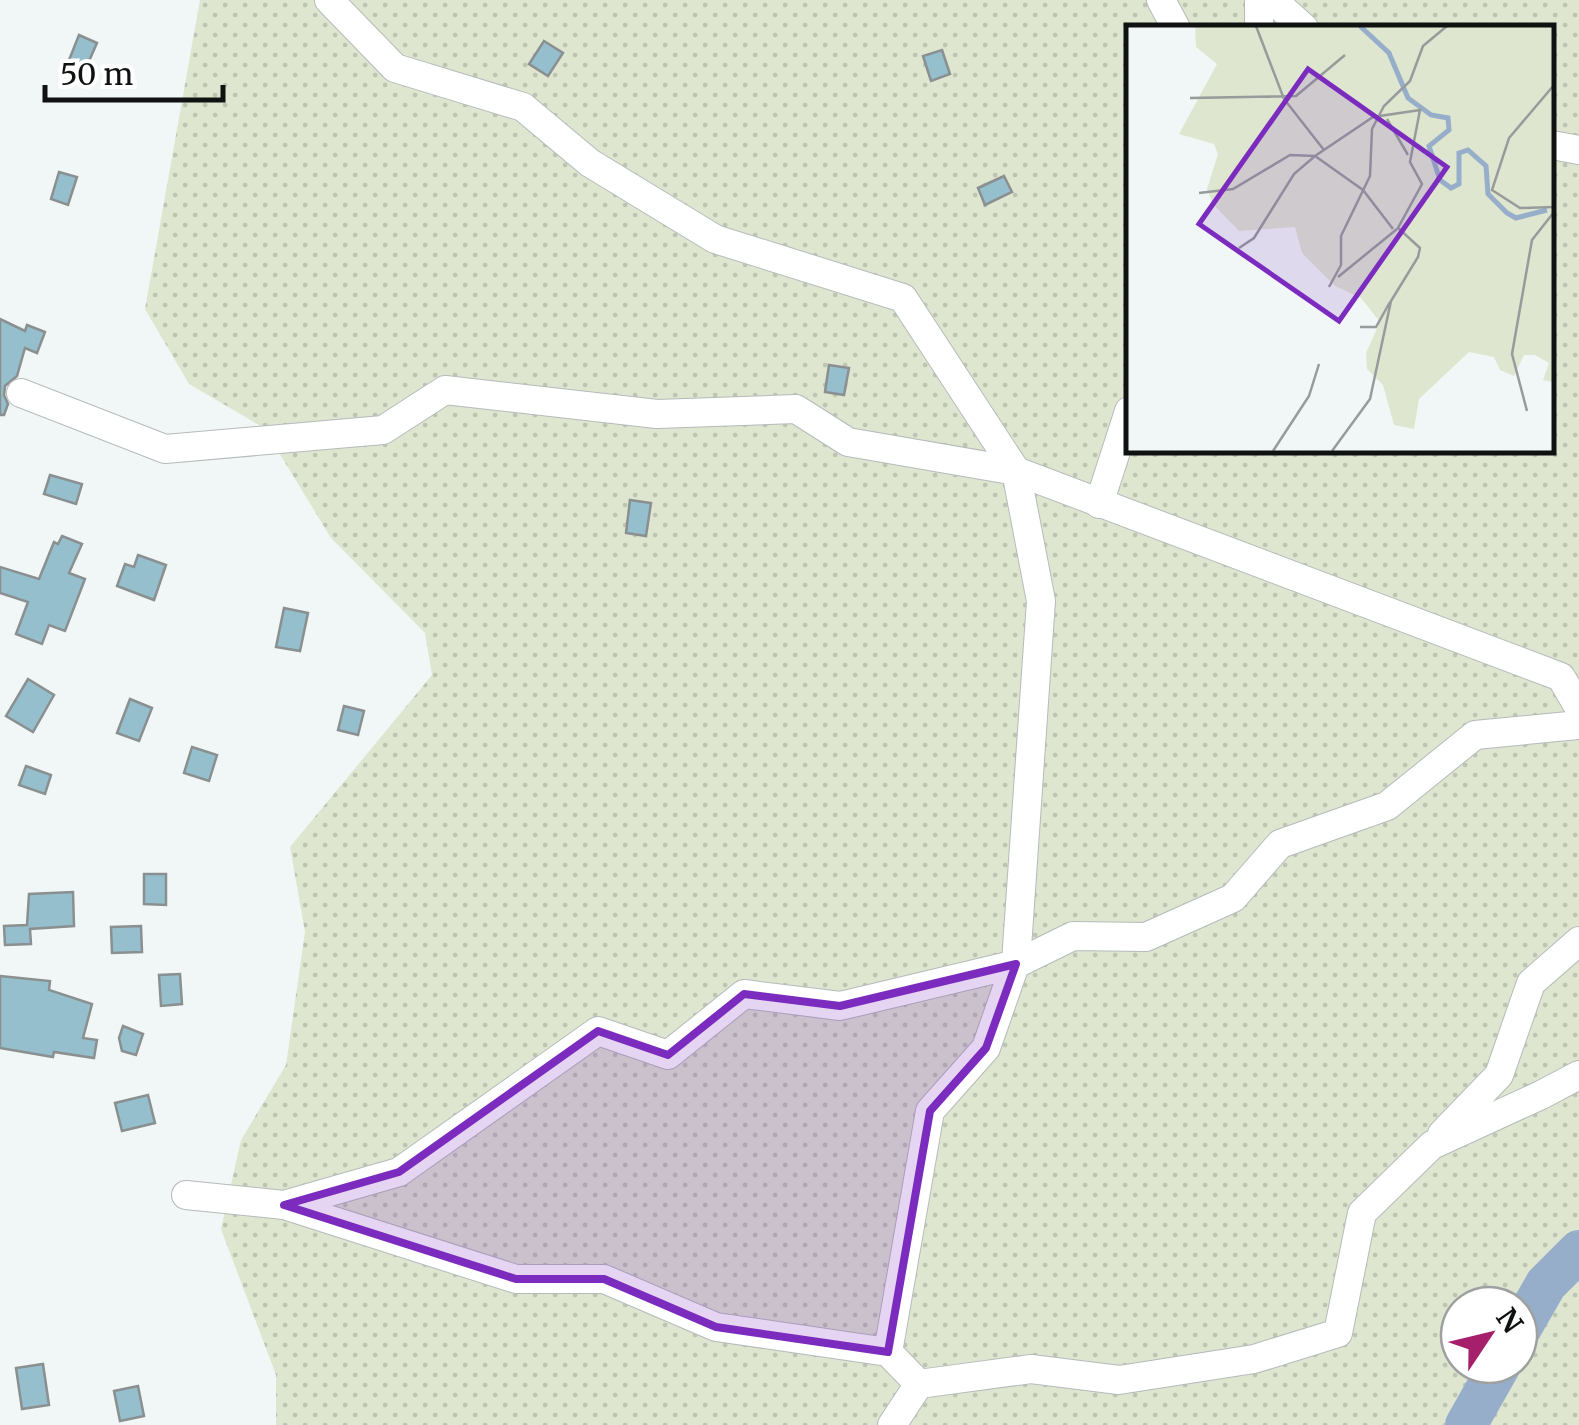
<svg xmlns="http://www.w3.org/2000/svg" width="1579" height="1425" viewBox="0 0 1579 1425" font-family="Merriweather,serif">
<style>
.grass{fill:url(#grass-dots);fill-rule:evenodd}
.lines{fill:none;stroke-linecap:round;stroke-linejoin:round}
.river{stroke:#97aeca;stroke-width:42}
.building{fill:#95bfcd;stroke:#8a8f90;stroke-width:2.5}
.minor-casing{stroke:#b5bbba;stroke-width:30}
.minor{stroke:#fff;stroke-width:28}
.marked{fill:#7b2cbf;fill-opacity:0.2;stroke:#7b2cbf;stroke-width:8;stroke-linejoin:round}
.inset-river{fill:none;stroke:#97aeca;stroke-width:5}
.inset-road{fill:none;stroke:#979b9b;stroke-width:2.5}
.view{fill:#7b2cbf;fill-opacity:0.15;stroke:#7b2cbf;stroke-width:5}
.inset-edge{fill:none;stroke:#101212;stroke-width:5}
</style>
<defs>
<pattern id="grass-dots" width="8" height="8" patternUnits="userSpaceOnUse" patternTransform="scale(2.5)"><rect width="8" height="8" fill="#dee6d0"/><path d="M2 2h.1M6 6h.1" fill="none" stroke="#bdc4b2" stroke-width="1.8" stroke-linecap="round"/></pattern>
</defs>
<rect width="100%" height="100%" fill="#f1f7f6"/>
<path class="grass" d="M 200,0 L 1579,0 L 1579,1425 L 276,1425 L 276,1375 L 221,1229 L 241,1140 L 286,1065 L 305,932 L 290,847 L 432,675 L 425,633 L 331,538 L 264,428 L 189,384 L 145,309 ZM 1129,28 L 1552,28 L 1552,450 L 1129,450 ZM 1459,1305 L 1519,1305 L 1519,1365 L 1459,1365 Z"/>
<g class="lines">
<g class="river">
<path d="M 1519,1331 L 1546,1284 L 1579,1251"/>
<path d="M 1466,1425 L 1500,1365"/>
</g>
</g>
<g class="building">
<path d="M 79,35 L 97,43 L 86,68 L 69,60 Z"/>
<path d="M 544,41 L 563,53 L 548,76 L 529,64 Z"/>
<path d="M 942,50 L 950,74 L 931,81 L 923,56 Z"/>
<path d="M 59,172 L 77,177 L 68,205 L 51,199 Z"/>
<path d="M 1004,176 L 1012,192 L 985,205 L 978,188 Z"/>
<path d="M 0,319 L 25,331 L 27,325 L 45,332 L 37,353 L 25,348 L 17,376 L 5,386 L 4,395 L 8,404 L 4,415 L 0,415 Z"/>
<path d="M 829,365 L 849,368 L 844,395 L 825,392 Z"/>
<path d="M 50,475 L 82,484 L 76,504 L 44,494 Z"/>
<path d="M 630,500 L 651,503 L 646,536 L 626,533 Z"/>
<path d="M 62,536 L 82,544 L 69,573 L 85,579 L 65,631 L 49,625 L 42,644 L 16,634 L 28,602 L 0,593 L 0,567 L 39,579 L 54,542 L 58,544 Z"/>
<path d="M 138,555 L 166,565 L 154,600 L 117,586 L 125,564 L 134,567 Z"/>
<path d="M 284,608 L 308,613 L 300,651 L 276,647 Z"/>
<path d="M 28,679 L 54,695 L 33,732 L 6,716 Z"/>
<path d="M 130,699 L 152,708 L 139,741 L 117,733 Z"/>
<path d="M 344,706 L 364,711 L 358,735 L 338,730 Z"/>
<path d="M 192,747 L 217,755 L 209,781 L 184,773 Z"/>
<path d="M 26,766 L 51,775 L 45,794 L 19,785 Z"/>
<path d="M 144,874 L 166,874 L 166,905 L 144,904 Z"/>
<path d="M 73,892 L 74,926 L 30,929 L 31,944 L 5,945 L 4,926 L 27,925 L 29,894 Z"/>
<path d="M 141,926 L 142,952 L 112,953 L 111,927 Z"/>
<path d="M 180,974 L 182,1004 L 161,1006 L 159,975 Z"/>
<path d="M 0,976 L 50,981 L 49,990 L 92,1004 L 83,1038 L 97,1040 L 94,1058 L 54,1052 L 53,1057 L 0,1048 Z"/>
<path d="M 123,1026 L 143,1034 L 136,1055 L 122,1051 L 119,1038 Z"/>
<path d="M 148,1095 L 155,1123 L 122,1131 L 115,1103 Z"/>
<path d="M 43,1364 L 49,1405 L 22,1409 L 16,1368 Z"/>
<path d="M 138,1386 L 144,1416 L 120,1421 L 114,1391 Z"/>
</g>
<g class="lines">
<defs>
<g id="minor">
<path d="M 329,0 L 395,68 L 523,107 L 590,163 L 715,239 L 903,298 L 1016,471 L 1041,601 L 1016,962 L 986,1048 L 930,1111 L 888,1352"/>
<path d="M 1161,0 L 1176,28"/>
<path d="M 1259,0 L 1259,28"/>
<path d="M 1273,0 L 1304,28"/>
<path d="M 1552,145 L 1579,150"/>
<path d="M 21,393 L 165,449 L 383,430 L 445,390 L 657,414 L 796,409 L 848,442 L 1016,471 L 1561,677 L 1579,708"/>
<path d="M 1099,504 L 1129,411"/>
<path d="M 1442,1134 L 1499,1075 L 1531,983 L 1579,941"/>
<path d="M 186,1195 L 284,1205 L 399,1172 L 598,1031 L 668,1055 L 744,994 L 840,1006 L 1016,964 L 1073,936 L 1146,937 L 1233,898 L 1280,844 L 1387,806 L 1475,735 L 1579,725"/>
<path d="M 284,1205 L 516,1279 L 604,1279 L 716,1327 L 888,1352 L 919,1384"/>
<path d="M 892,1425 L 919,1384 L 1031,1369 L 1119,1380 L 1254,1359 L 1338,1333 L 1362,1213 L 1432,1145 L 1541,1095 L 1579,1075"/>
</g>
</defs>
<use href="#minor" class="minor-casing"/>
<use href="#minor" class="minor"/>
</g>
<path class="marked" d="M 1016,964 L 986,1048 L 930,1111 L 888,1352 L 716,1327 L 604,1279 L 516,1279 L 284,1205 L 399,1172 L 598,1031 L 668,1055 L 744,994 L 840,1006 Z"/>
<g transform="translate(1126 25)">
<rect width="428" height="428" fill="#f1f7f6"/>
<path d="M 69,1 L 427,1 L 427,357 L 417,355 L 423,338 L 409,330 L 398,330 L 388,351 L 374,345 L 368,332 L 343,327 L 293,374 L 288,404 L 268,400 L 257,360 L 241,344 L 240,328 L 254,297 L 235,273 L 209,261 L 176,228 L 169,202 L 113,206 L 87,179 L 81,164 L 92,129 L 88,119 L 53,109 L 91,39 L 70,22 Z" fill="#dee6d0"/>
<path class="inset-river" d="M 234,1 L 263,28 L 282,73 L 305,90 L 322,93 L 323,105 L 303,121 L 314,155 L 325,163 L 333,159 L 333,128 L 342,125 L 360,141 L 362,169 L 381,188 L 390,193 L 421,185"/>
<path class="inset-road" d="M 130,1 L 158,74 L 198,125M 428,60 L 383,113 L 366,165 L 394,183 L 428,182M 64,73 L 170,71 L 219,30M 261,94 L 282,130M 73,168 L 107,164 L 164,130 L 189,131 L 237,165 L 267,204M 113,223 L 128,213 L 168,149 L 189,131 L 247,92 L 294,85 L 284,137 L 296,159 L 272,203 L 294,223 L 292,232 L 265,276 L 244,374 L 206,426M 212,252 L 271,204M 203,262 L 215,240 L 215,211 L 244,151 L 246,104 L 258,81 L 284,56 L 297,21 L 321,1M 234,302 L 250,302 L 264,277M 401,386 L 386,329 L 406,215 L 428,187M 147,426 L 183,371 L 193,339"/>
<path class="view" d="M 182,44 L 321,142 L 213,296 L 73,199 Z"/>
<rect width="428" height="428" class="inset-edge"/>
</g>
<g transform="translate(1489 1335) rotate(55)"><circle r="48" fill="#ffffff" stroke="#9fa0a0" stroke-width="2.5"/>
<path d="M0-8L18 38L0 25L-18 38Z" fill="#a51f6a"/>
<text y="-15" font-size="28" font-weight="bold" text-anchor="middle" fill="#101212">N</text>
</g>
<path d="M45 85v15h178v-15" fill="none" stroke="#101212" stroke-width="5"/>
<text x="60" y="85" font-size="30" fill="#101212" stroke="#ffffff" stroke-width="8" paint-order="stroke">50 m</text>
</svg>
